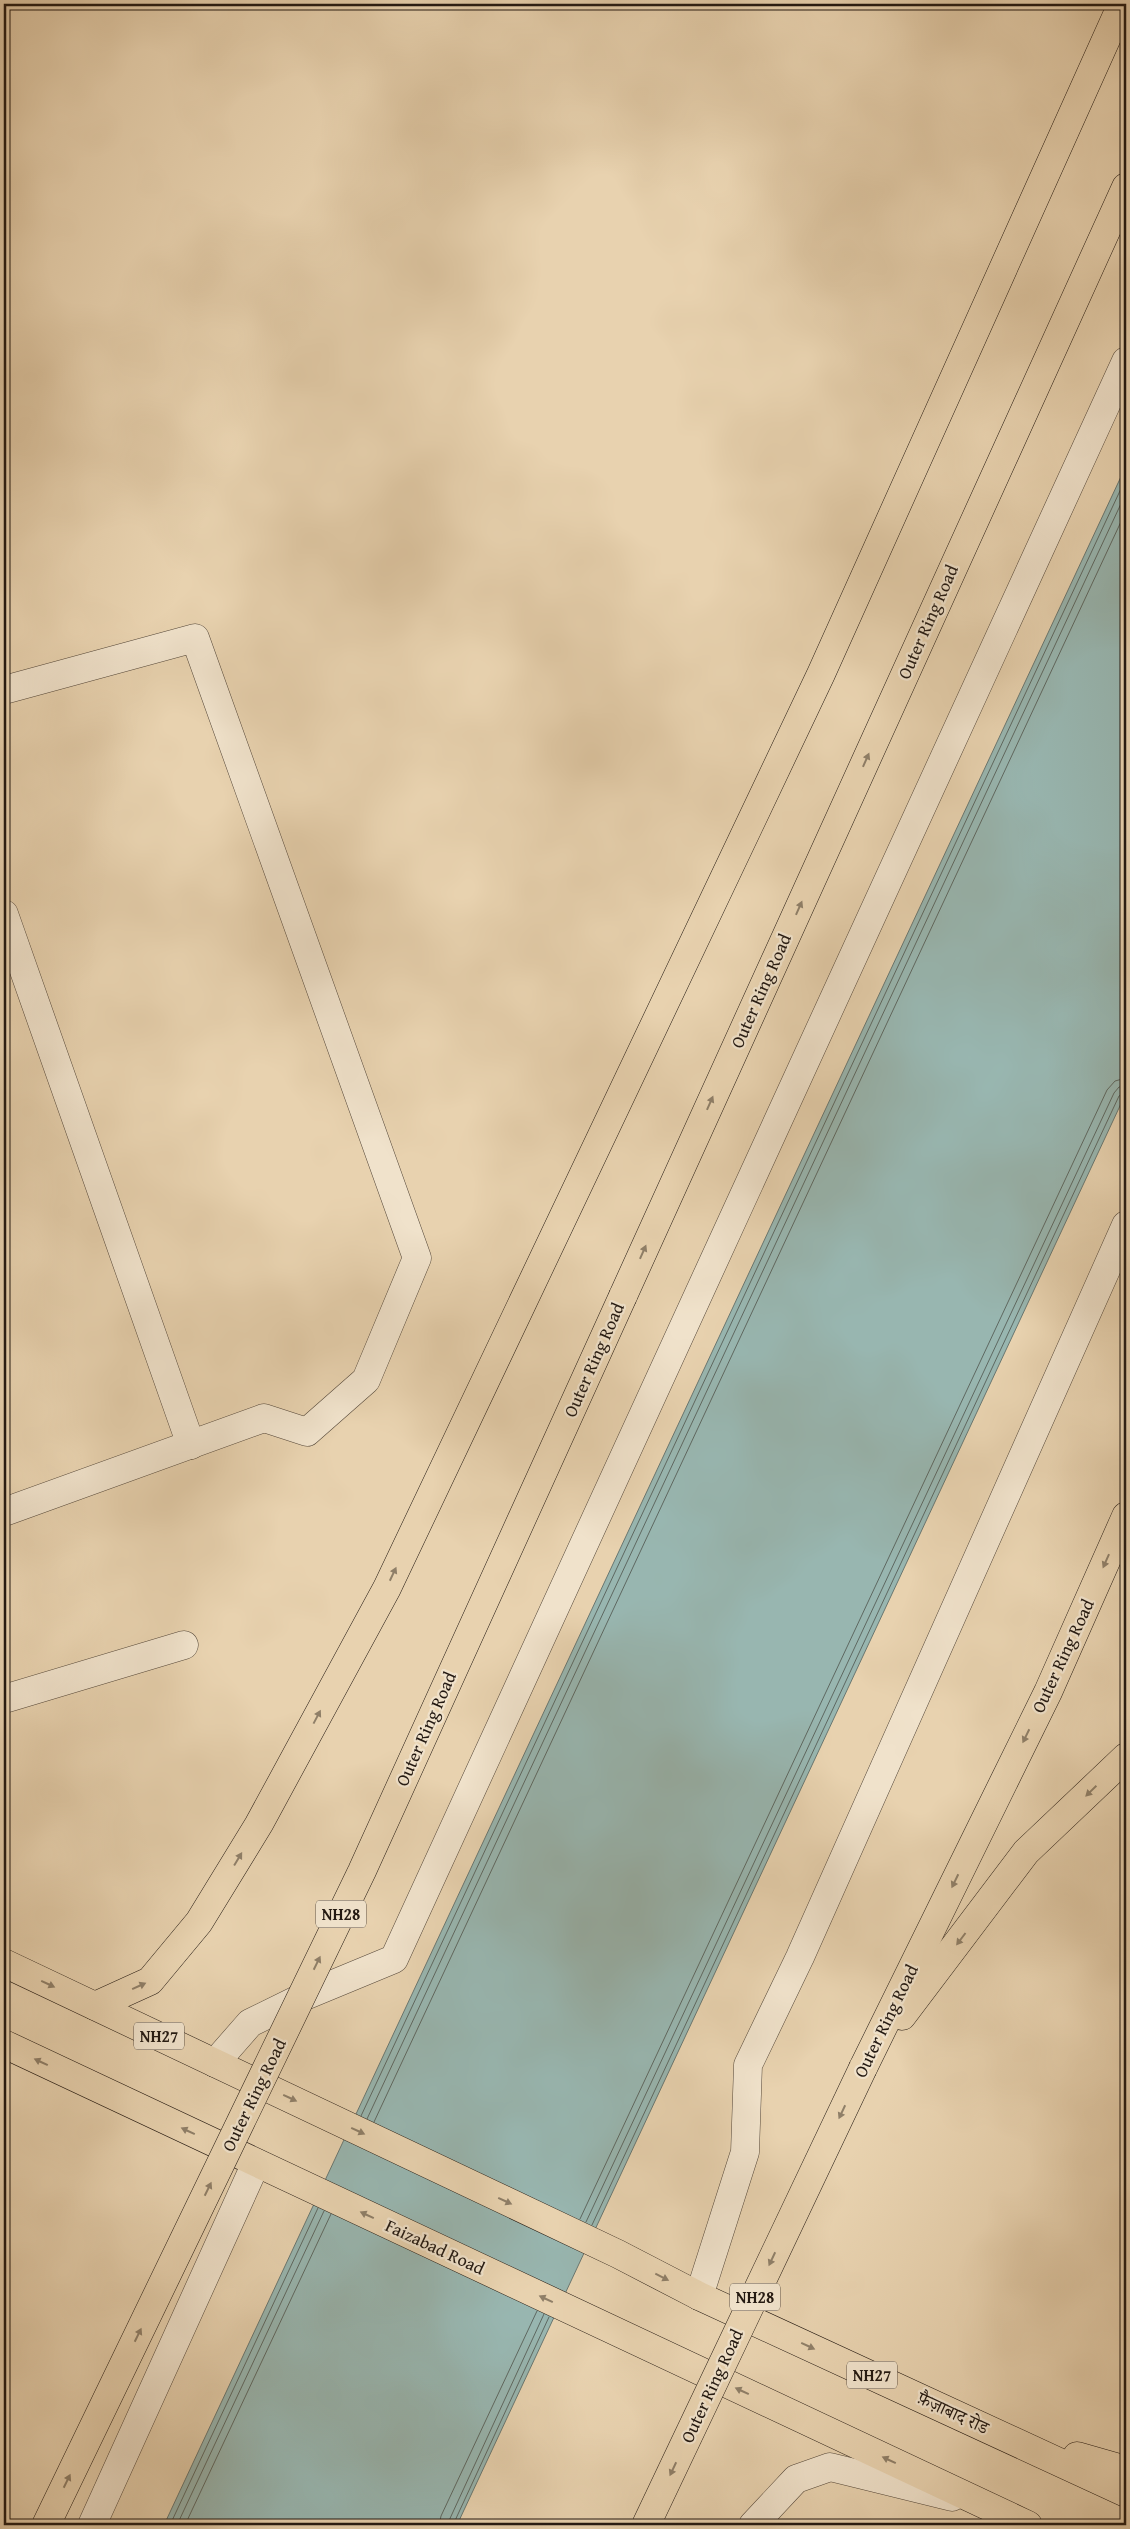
<svg xmlns="http://www.w3.org/2000/svg" width="1130" height="2529" viewBox="0 0 1130 2529" font-family="'Gentium Book Plus','Noto Serif Devanagari',serif">
<style>
.water{fill:#98b6b0;stroke:#697771}
.lines{fill:none;stroke-linecap:round;stroke-linejoin:round}
.shore{stroke:#5e6861;stroke-width:1}
.minor-casing{stroke:#544739;stroke-width:29}
.highway-casing{stroke:#231912;stroke-width:29}
.minor{stroke:#f0e2cb;stroke-width:28}
.highway{stroke:#e8d2af;stroke-width:28}
.highway-bridge-casing{stroke:#231912;stroke-width:29;stroke-linecap:butt}
.highway-bridge{stroke:#e8d2af;stroke-width:28}
.oneway{fill:#8f7f68}
.labels{text-anchor:middle;stroke-width:4.5;stroke-linejoin:round;paint-order:stroke}
.shield{fill:#f0e2cb;stroke:#60554a;stroke-width:1}
.shield-label{font-size:16px;font-weight:bold;fill:#231912}
.street-label{font-size:18px;fill:#231912;stroke:#f0e2cb}
</style>
<rect width="100%" height="100%" fill="#e8d2af"/>
<filter id="stains"><feTurbulence type="fractalNoise" baseFrequency=".004" numOctaves="4"/><feColorMatrix values="0 0 0 0 .2 0 0 0 0 .09 0 0 0 0 .02 0 0 0 .5 -.17"/></filter>
<radialGradient id="worn" r=".72"><stop offset=".6" stop-color="#630" stop-opacity="0"/><stop offset="1" stop-color="#630" stop-opacity=".3"/></radialGradient>
<path class="water" d="M 1126,466 L 1126,1093 L 457,2525 L 164,2525 Z"/>
<g class="lines">
<g class="shore">
<path d="M 361,2116 L 1126,478"/>
<path d="M 367,2119 L 1126,493"/>
<path d="M 374,2122 L 1126,511"/>
<path d="M 580,2219 L 1107,1090 L 1115,1081 L 1126,1078"/>
<path d="M 586,2222 L 1114,1093 L 1119,1087 L 1126,1086"/>
<path d="M 592,2225 L 1119,1096 L 1126,1092"/>
<path d="M 170,2525 L 318,2208"/>
<path d="M 177,2525 L 324,2211"/>
<path d="M 185,2525 L 331,2214"/>
<path d="M 439,2525 L 441,2516 L 537,2311"/>
<path d="M 447,2525 L 544,2314"/>
<path d="M 453,2525 L 549,2317"/>
</g>
<defs>
<g id="minor">
<path d="M 4,690 L 195,638 L 417,1258 L 366,1380 L 307,1432 L 264,1418 L 4,1512"/>
<path d="M 4,914 L 191,1445"/>
<path d="M 4,1699 L 184,1645"/>
<path d="M 215,2063 L 250,2023 L 307,1995 L 394,1959 L 1126,361"/>
<path d="M 699,2296 L 745,2152 L 748,2065 L 800,1957 L 1126,1225"/>
<path d="M 92,2525 L 256,2163"/>
<path d="M 753,2525 L 796,2479 L 830,2467 L 952,2497"/>
</g>
<g id="highway">
<path d="M 623,1296 L 1126,187"/>
<path d="M 4,1963 L 618,2254 L 699,2296 L 1126,2493"/>
<path d="M 95,2006 L 150,1981 L 199,1922 L 259,1824 L 387,1588 L 821,674 L 1122,4"/>
<path d="M 902,2016 L 1026,1852 L 1126,1757"/>
<path d="M 4,2044 L 1028,2525"/>
<path d="M 863,2068 L 1048,1692 L 1126,1516"/>
<path d="M 1077,2456 L 1126,2470"/>
</g>
</defs>
<use href="#minor" class="minor-casing"/>
<use href="#highway" class="highway-casing"/>
<use href="#minor" class="minor"/>
<use href="#highway" class="highway"/>
<defs>
<g id="highway-bridge">
<path d="M 46,2525 L 362,1871 L 623,1296"/>
<path d="M 646,2525 L 863,2068"/>
</g>
</defs>
<use href="#highway-bridge" class="highway-bridge-casing"/>
<use href="#highway-bridge" class="highway-bridge"/>
</g>
<defs><path id="oneway-solid" d="M-6-.8H1V-3.2L6.5 0L1 3.2V.8H-6Z" transform="scale(1.25)"/></defs>
<g class="oneway">
<use href="#oneway-solid" transform="translate(866 760) rotate(-66)"/>
<use href="#oneway-solid" transform="translate(799 908) rotate(-66)"/>
<use href="#oneway-solid" transform="translate(710 1103) rotate(-66)"/>
<use href="#oneway-solid" transform="translate(643 1252) rotate(-66)"/>
<use href="#oneway-solid" transform="translate(1106 1561) rotate(114)"/>
<use href="#oneway-solid" transform="translate(393 1574) rotate(-65)"/>
<use href="#oneway-solid" transform="translate(317 1717) rotate(-62)"/>
<use href="#oneway-solid" transform="translate(1026 1736) rotate(116)"/>
<use href="#oneway-solid" transform="translate(1091 1791) rotate(136)"/>
<use href="#oneway-solid" transform="translate(238 1859) rotate(-59)"/>
<use href="#oneway-solid" transform="translate(955 1881) rotate(116)"/>
<use href="#oneway-solid" transform="translate(961 1939) rotate(127)"/>
<use href="#oneway-solid" transform="translate(317 1963) rotate(-64)"/>
<use href="#oneway-solid" transform="translate(48 1984) rotate(25)"/>
<use href="#oneway-solid" transform="translate(139 1986) rotate(-24)"/>
<use href="#oneway-solid" transform="translate(41 2062) rotate(-155)"/>
<use href="#oneway-solid" transform="translate(290 2098) rotate(25)"/>
<use href="#oneway-solid" transform="translate(842 2112) rotate(115)"/>
<use href="#oneway-solid" transform="translate(188 2131) rotate(-155)"/>
<use href="#oneway-solid" transform="translate(358 2131) rotate(25)"/>
<use href="#oneway-solid" transform="translate(208 2189) rotate(-64)"/>
<use href="#oneway-solid" transform="translate(505 2201) rotate(25)"/>
<use href="#oneway-solid" transform="translate(367 2215) rotate(-155)"/>
<use href="#oneway-solid" transform="translate(772 2259) rotate(115)"/>
<use href="#oneway-solid" transform="translate(662 2277) rotate(27)"/>
<use href="#oneway-solid" transform="translate(546 2299) rotate(-155)"/>
<use href="#oneway-solid" transform="translate(138 2335) rotate(-64)"/>
<use href="#oneway-solid" transform="translate(808 2346) rotate(25)"/>
<use href="#oneway-solid" transform="translate(742 2391) rotate(-155)"/>
<use href="#oneway-solid" transform="translate(889 2460) rotate(-155)"/>
<use href="#oneway-solid" transform="translate(673 2469) rotate(115)"/>
<use href="#oneway-solid" transform="translate(67 2481) rotate(-64)"/>
</g>
<g class="labels">
<g class="shield">
<rect x="316" y="1900.5" width="50" height="27" rx="4"/>
<rect x="134" y="2022.5" width="50" height="27" rx="4"/>
<rect x="730" y="2283.5" width="50" height="27" rx="4"/>
<rect x="847" y="2361.5" width="50" height="27" rx="4"/>
</g>
<g class="shield-label">
<text x="341" y="1920">NH28</text>
<text x="159" y="2042">NH27</text>
<text x="755" y="2303">NH28</text>
<text x="872" y="2381">NH27</text>
</g>
<g class="street-label">
<text transform="translate(928 622) rotate(-66)" y="6">Outer Ring Road</text>
<text transform="translate(761 991) rotate(-66)" y="6">Outer Ring Road</text>
<text transform="translate(594 1360) rotate(-66)" y="6">Outer Ring Road</text>
<text transform="translate(1063 1656) rotate(-65)" y="6">Outer Ring Road</text>
<text transform="translate(426 1729) rotate(-66)" y="6">Outer Ring Road</text>
<text transform="translate(886 2021) rotate(-64)" y="6">Outer Ring Road</text>
<text transform="translate(254 2095) rotate(-64)" y="6">Outer Ring Road</text>
<text transform="translate(435 2247) rotate(25)" y="6">Faizabad Road</text>
<text transform="translate(712 2386) rotate(-65)" y="6">Outer Ring Road</text>
<text transform="translate(953 2413) rotate(25)" y="6">फ़ैज़ाबाद रोड</text>
</g>
</g>
<rect width="1130" height="2529" fill="none" stroke="#e8d2af" stroke-width="20"/>
<rect x="5" y="5" width="1120" height="2519" fill="none" stroke="#231912" stroke-width="2.5"/>
<rect x="10" y="10" width="1110" height="2509" fill="none" stroke="#231912"/>
<rect width="100%" height="100%" filter="url(#stains)"/>
<rect width="100%" height="100%" fill="url(#worn)"/>
</svg>
